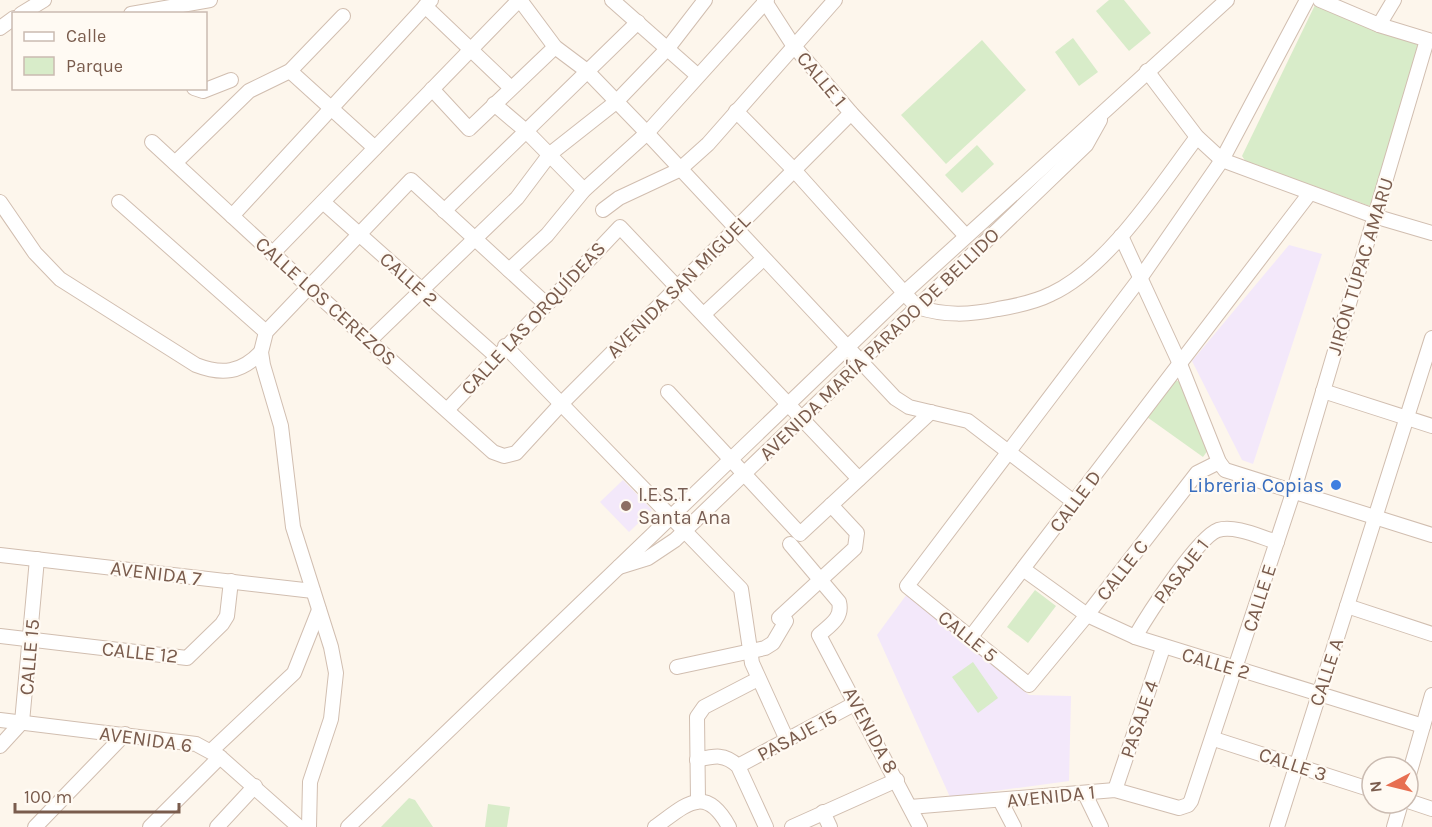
<svg xmlns="http://www.w3.org/2000/svg" width="1432" height="827" viewBox="0 0 1432 827" font-family="Karla,sans-serif">
<style>
.education{fill:#f3e8fa}
.green{fill:#d8ecc9}
.lines{fill:none;stroke-linecap:round;stroke-linejoin:round}
.minor-casing{stroke:#d1beb0;stroke-width:16}
.minor{stroke:#fff;stroke-width:14}
.shop-dot{fill:#3f7fe0;stroke:#fffaf3;stroke-width:2}
.education-dot{fill:#8d6e63;stroke:#fffaf3;stroke-width:2}
.labels{text-anchor:middle;stroke-width:4.5;stroke-linejoin:round;paint-order:stroke}
.street-label{font-size:20px;fill:#7a5c4d;stroke:#fffaf3}
.shop-label{font-size:20px;fill:#366cbe;stroke:#fffaf3;text-anchor:end}
.education-label{font-size:20px;fill:#785e54;stroke:#fffaf3;text-anchor:start}
</style>
<rect width="100%" height="100%" fill="#fdf6ec"/>
<g class="education">
<path d="M 1289,245 L 1322,254 L 1253,464 L 1242,460 L 1192,361 Z"/>
<path d="M 623,480 L 652,510 L 629,532 L 600,502 Z"/>
<path d="M 907,594 L 1029,695 L 1071,696 L 1069,781 L 950,797 L 877,635 Z"/>
</g>
<g class="green">
<path d="M 1109,0 L 1124,0 L 1151,33 L 1129,51 L 1096,11 Z"/>
<path d="M 1315,5 L 1418,45 L 1422,51 L 1374,204 L 1370,206 L 1246,162 L 1242,156 Z"/>
<path d="M 1073,38 L 1098,72 L 1079,86 L 1055,52 Z"/>
<path d="M 982,40 L 1026,90 L 946,164 L 901,115 Z"/>
<path d="M 977,145 L 994,164 L 962,193 L 945,175 Z"/>
<path d="M 1175,380 L 1180,382 L 1208,450 L 1203,457 L 1147,417 Z"/>
<path d="M 1035,590 L 1056,606 L 1028,643 L 1007,627 Z"/>
<path d="M 973,662 L 998,698 L 978,713 L 952,677 Z"/>
<path d="M 409,798 L 415,800 L 433,827 L 381,827 Z"/>
<path d="M 488,804 L 510,807 L 507,827 L 485,827 Z"/>
</g>
<g class="lines">
<defs>
<g id="minor">
<path d="M 520,0 L 555,47 L 587,71 L 647,133 L 895,398 L 909,407 L 968,421 L 1074,502"/>
<path d="M 612,0 L 697,75"/>
<path d="M 764,0 L 793,45 L 851,113 L 966,236"/>
<path d="M 1320,0 L 1379,25 L 1432,41"/>
<path d="M 425,6 L 511,88"/>
<path d="M 21,14 L 44,0"/>
<path d="M 131,14 L 210,0"/>
<path d="M 1379,25 L 1394,0"/>
<path d="M 0,28 L 14,18"/>
<path d="M 290,71 L 375,148"/>
<path d="M 1147,71 L 1197,137 L 1222,160 L 1374,216 L 1432,233"/>
<path d="M 194,88 L 203,91 L 231,80"/>
<path d="M 432,89 L 469,129 L 555,47"/>
<path d="M 494,104 L 526,131 L 584,190"/>
<path d="M 736,111 L 794,170 L 917,307 C 945,316 970,315 998,309 C 1016,306 1035,302 1051,294 C 1108,268 1160,186 1197,137"/>
<path d="M 152,142 L 309,287 L 493,452 L 504,456 L 516,453 L 561,404 L 851,113"/>
<path d="M 175,163 L 249,91 L 290,71 L 343,16"/>
<path d="M 0,202 L 35,253 L 60,279 L 196,365 C 222,375 241,373 261,352"/>
<path d="M 119,202 L 266,332"/>
<path d="M 323,202 L 496,356"/>
<path d="M 603,210 L 619,198 L 679,170 L 708,144 L 835,0"/>
<path d="M 444,211 L 638,22"/>
<path d="M 232,216 L 431,0"/>
<path d="M 1121,236 L 1180,364 L 1219,462 L 1225,470 L 1432,535"/>
<path d="M 272,254 L 519,0"/>
<path d="M 509,270 L 547,235 L 584,190 L 647,133 L 767,0"/>
<path d="M 704,314 L 763,259"/>
<path d="M 369,341 L 517,198 L 550,154 L 616,102 L 668,48 L 705,0"/>
<path d="M 505,346 L 741,589 L 752,663 L 787,740"/>
<path d="M 1323,391 L 1432,426"/>
<path d="M 668,392 L 800,534 L 931,412"/>
<path d="M 447,410 L 620,227 L 859,479"/>
<path d="M 1219,462 L 1197,473 L 1087,615 L 1029,685 L 907,586 L 1141,277 L 1222,160 L 1307,0"/>
<path d="M 790,544 L 839,602 C 843,618 830,625 819,635 L 920,827"/>
<path d="M 0,555 L 313,591"/>
<path d="M 619,567 L 648,558 L 675,540 L 1086,145 L 1100,120"/>
<path d="M 1023,569 L 1087,615 L 1135,637 L 1423,726"/>
<path d="M 1347,606 L 1432,634"/>
<path d="M 779,618 L 855,548 L 857,533 L 831,505"/>
<path d="M 0,636 L 187,658 L 222,624 L 227,616 L 231,581"/>
<path d="M 1135,637 C 1147,616 1198,537 1218,530 C 1235,525 1260,537 1277,542"/>
<path d="M 970,638 L 1310,193"/>
<path d="M 677,667 L 765,648 L 773,643 L 786,621"/>
<path d="M 0,720 L 196,744 L 220,757 L 299,827"/>
<path d="M 1214,739 L 1372,790"/>
<path d="M 0,746 L 22,722 L 37,559"/>
<path d="M 211,751 L 294,673 L 319,610"/>
<path d="M 697,760 C 714,756 724,753 738,766 L 766,827"/>
<path d="M 738,766 L 856,703"/>
<path d="M 1408,778 L 1432,695"/>
<path d="M 1115,790 L 1163,648"/>
<path d="M 1085,794 L 1101,827"/>
<path d="M 698,800 L 697,717 L 704,707 L 758,679"/>
<path d="M 1408,801 L 1432,809"/>
<path d="M 1001,802 L 1014,827"/>
<path d="M 910,807 L 1115,790 L 1179,808 L 1188,805 L 1191,801 L 1293,493 L 1427,40"/>
<path d="M 823,812 L 830,827"/>
<path d="M 35,827 L 125,734"/>
<path d="M 150,827 L 220,757"/>
<path d="M 217,827 L 255,786"/>
<path d="M 309,827 L 310,782 L 331,719 L 336,673 L 331,647 L 293,527 L 281,426 L 263,365 L 261,352 L 266,332 L 411,180 L 546,304"/>
<path d="M 348,827 L 903,294 L 1227,0"/>
<path d="M 655,827 C 686,805 705,783 729,827"/>
<path d="M 792,827 L 897,780"/>
<path d="M 1277,827 L 1432,338"/>
<path d="M 1394,827 L 1401,803"/>
</g>
</defs>
<use href="#minor" class="minor-casing"/>
<use href="#minor" class="minor"/>
</g>
<circle class="shop-dot" cx="1336" cy="485" r="6"/>
<circle class="education-dot" cx="626" cy="506" r="6"/>
<g class="labels">
<g class="street-label">
<text transform="translate(822 79) rotate(50)" y="7">CALLE 1</text>
<text transform="translate(1360 266) rotate(-73)" y="7">JIRÓN TÚPAC AMARU</text>
<text transform="translate(409 279) rotate(42)" y="7">CALLE 2</text>
<text transform="translate(678 286) rotate(-45)" y="7">AVENIDA SAN MIGUEL</text>
<text transform="translate(326 301) rotate(42)" y="7">CALLE LOS CEREZOS</text>
<text transform="translate(533 318) rotate(-47)" y="7">CALLE LAS ORQUÍDEAS</text>
<text transform="translate(879 344) rotate(-44)" y="7">AVENIDA MARÍA PARADO DE BELLIDO</text>
<text transform="translate(1075 501) rotate(-53)" y="7">CALLE D</text>
<text transform="translate(1122 570) rotate(-52)" y="7">CALLE C</text>
<text transform="translate(1181 571) rotate(-52)" y="7">PASAJE 1</text>
<text transform="translate(156 573) rotate(7)" y="7">AVENIDA 7</text>
<text transform="translate(1259 598) rotate(-72)" y="7">CALLE E</text>
<text transform="translate(968 636) rotate(39)" y="7">CALLE 5</text>
<text transform="translate(140 652) rotate(6)" y="7">CALLE 12</text>
<text transform="translate(29 657) rotate(-85)" y="7">CALLE 15</text>
<text transform="translate(1216 663) rotate(16)" y="7">CALLE 2</text>
<text transform="translate(1326 672) rotate(-72)" y="7">CALLE A</text>
<text transform="translate(1139 719) rotate(-71)" y="7">PASAJE 4</text>
<text transform="translate(871 730) rotate(62)" y="7">AVENIDA 8</text>
<text transform="translate(797 735) rotate(-28)" y="7">PASAJE 15</text>
<text transform="translate(146 739) rotate(8)" y="7">AVENIDA 6</text>
<text transform="translate(1293 764) rotate(18)" y="7">CALLE 3</text>
<text transform="translate(1051 796) rotate(-6)" y="7">AVENIDA 1</text>
</g>
<g class="shop-label">
<text x="1324" y="492">Libreria Copias</text>
</g>
<g class="education-label">
<text x="638" y="501">I.E.S.T.<tspan x="638" dy="23">Santa Ana</tspan></text>
</g>
</g>
<rect x="12" y="12" width="195" height="78" fill="#fffaf3" stroke="#cabbb1" stroke-width="1.5"/>
<rect x="24" y="32" width="30" height="9" fill="#ffffff" stroke="#cabbb1" stroke-width="1.5"/>
<text x="66" y="42" font-size="18" fill="#7a5c4d">Calle</text>
<rect x="24" y="57" width="30" height="18" fill="#d8ecc9" stroke="#cabbb1" stroke-width="1.5"/>
<text x="66" y="72" font-size="18" fill="#7a5c4d">Parque</text>
<g transform="translate(1390 785) rotate(263)"><circle r="28" fill="#fffaf3" stroke="#cabbb1" stroke-width="1.5"/>
<path d="M0-4.5L10 22L0 15L-10 22Z" fill="#e76f51"/>
<text y="-9" font-size="16" font-weight="bold" text-anchor="middle" fill="#7a5c4d">N</text>
</g>
<path d="M15 803v9h164v-9" fill="none" stroke="#7a5c4d" stroke-width="3"/>
<text x="24" y="803" font-size="18" fill="#7a5c4d" stroke="#fffaf3" stroke-width="4.5" paint-order="stroke">100 m</text>
</svg>
